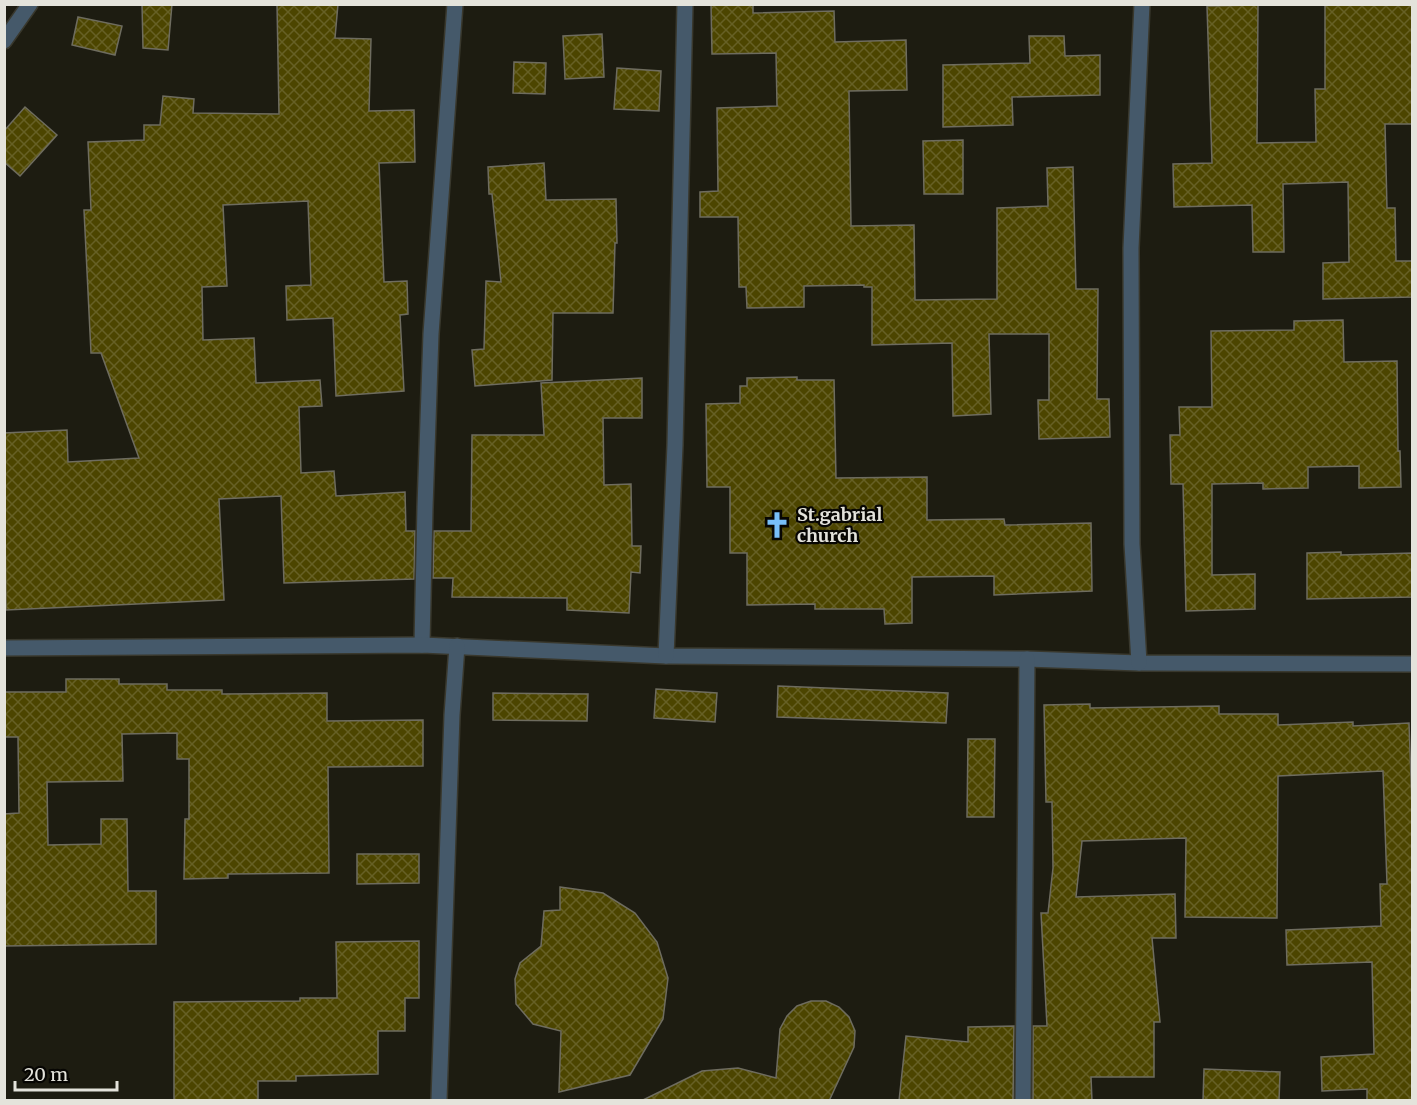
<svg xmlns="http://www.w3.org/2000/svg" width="1417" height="1105" viewBox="0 0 1417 1105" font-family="Merriweather,serif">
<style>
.building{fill:url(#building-cross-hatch);stroke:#6e6c5f;stroke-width:1.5}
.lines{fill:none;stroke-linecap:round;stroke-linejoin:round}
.minor-casing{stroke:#39382d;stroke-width:18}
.minor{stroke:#45596a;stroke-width:15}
.labels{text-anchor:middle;stroke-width:4.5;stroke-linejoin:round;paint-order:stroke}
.poi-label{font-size:18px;font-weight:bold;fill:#e4e3db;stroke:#070603;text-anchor:start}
</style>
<defs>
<pattern id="building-cross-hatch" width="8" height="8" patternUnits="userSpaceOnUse" patternTransform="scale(1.5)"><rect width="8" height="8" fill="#4c4500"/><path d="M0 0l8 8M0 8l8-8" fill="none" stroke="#666025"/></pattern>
</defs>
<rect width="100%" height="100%" fill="#1d1c11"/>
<g class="building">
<path d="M 142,4 L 172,4 L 168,50 L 143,48 Z"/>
<path d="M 277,4 L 338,4 L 335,38 L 371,39 L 369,111 L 414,110 L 415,162 L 379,163 L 384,282 L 407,281 L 408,314 L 400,315 L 404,391 L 336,396 L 333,318 L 287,320 L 286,286 L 311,285 L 308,201 L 223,205 L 227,286 L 202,287 L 203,340 L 254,338 L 256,383 L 320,380 L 322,406 L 299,407 L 301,473 L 334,471 L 336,496 L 405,492 L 406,531 L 415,531 L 414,579 L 284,583 L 281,496 L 219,499 L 224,600 L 6,610 L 4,433 L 67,430 L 68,462 L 139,458 L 101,353 L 91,353 L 84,210 L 91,210 L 88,142 L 144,140 L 144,125 L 160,125 L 163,96 L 194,99 L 193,113 L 279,114 Z"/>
<path d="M 711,4 L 753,4 L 753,13 L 834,11 L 835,42 L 906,40 L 907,90 L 849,91 L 851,226 L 914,225 L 915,300 L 997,299 L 997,208 L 1048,206 L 1047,168 L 1073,167 L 1076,289 L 1098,289 L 1097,399 L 1109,399 L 1110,437 L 1039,439 L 1038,400 L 1049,400 L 1049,334 L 989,334 L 991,414 L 953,416 L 952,343 L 872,345 L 872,287 L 864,287 L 864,285 L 804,286 L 804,307 L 747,308 L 746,287 L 739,287 L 738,217 L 700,217 L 700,192 L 718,191 L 717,108 L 777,106 L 776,53 L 712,54 Z"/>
<path d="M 1325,4 L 1413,4 L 1413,124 L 1385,124 L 1387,208 L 1395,208 L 1396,261 L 1413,261 L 1413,297 L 1323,299 L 1323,263 L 1349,262 L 1348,182 L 1283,184 L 1284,252 L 1253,252 L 1252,205 L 1174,207 L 1173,164 L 1212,163 L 1207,6 L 1258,5 L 1257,143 L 1316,142 L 1315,89 L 1325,89 Z"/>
<path d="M 78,17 L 122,26 L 115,55 L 72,45 Z"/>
<path d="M 602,34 L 604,77 L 565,79 L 563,36 Z"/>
<path d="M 1029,36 L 1064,36 L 1065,56 L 1100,55 L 1100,95 L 1012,97 L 1013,125 L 943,127 L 943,65 L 1030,63 Z"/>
<path d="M 514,62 L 546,63 L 545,94 L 513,93 Z"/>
<path d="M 617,68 L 661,71 L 659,111 L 614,109 Z"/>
<path d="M 25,107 L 57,135 L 20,176 L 4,162 L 4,131 Z"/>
<path d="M 963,140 L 963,194 L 924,194 L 923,141 Z"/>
<path d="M 544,163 L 546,200 L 616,199 L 617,243 L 615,243 L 613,313 L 553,313 L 552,380 L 475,386 L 472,350 L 484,349 L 486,281 L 501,282 L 492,194 L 489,194 L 488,167 Z"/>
<path d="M 1343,320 L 1344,362 L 1397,361 L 1398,451 L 1400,451 L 1401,487 L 1359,488 L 1359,466 L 1308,467 L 1308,488 L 1263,489 L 1263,483 L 1212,484 L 1212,575 L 1255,574 L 1255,609 L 1186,611 L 1183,484 L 1171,484 L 1170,435 L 1180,435 L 1179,407 L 1212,407 L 1211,331 L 1294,330 L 1294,321 Z"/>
<path d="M 797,377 L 797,380 L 834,380 L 836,478 L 927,477 L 927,520 L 1004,519 L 1005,525 L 1091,523 L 1092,591 L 994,595 L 994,576 L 912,577 L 912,623 L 885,624 L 884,609 L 815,609 L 815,604 L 747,605 L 747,553 L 730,553 L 730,487 L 707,487 L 706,404 L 740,403 L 740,386 L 747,386 L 747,378 Z"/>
<path d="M 642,378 L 642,418 L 603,418 L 604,485 L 631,484 L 632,546 L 641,546 L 640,573 L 631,572 L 629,613 L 567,610 L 567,598 L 452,597 L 453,578 L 433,578 L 434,531 L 471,531 L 472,435 L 544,435 L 541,383 Z"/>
<path d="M 1341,552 L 1341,555 L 1413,553 L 1413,597 L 1307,599 L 1307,553 Z"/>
<path d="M 66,679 L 119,679 L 119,684 L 167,684 L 167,690 L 222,690 L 222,694 L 327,693 L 327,721 L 423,720 L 423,766 L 328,767 L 329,873 L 228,874 L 228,878 L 184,879 L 185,819 L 189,819 L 189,759 L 177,759 L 177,733 L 122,734 L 123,781 L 47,782 L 48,845 L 101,844 L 101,819 L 127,819 L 128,891 L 156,891 L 156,944 L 4,946 L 4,814 L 19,813 L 18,737 L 4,737 L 4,692 L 66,692 Z"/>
<path d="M 778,686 L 948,693 L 946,723 L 777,717 Z"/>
<path d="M 656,689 L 717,693 L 715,722 L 654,718 Z"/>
<path d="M 493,693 L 588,694 L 587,721 L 493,720 Z"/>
<path d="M 1090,704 L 1090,708 L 1219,706 L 1219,714 L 1278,714 L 1278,725 L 1353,722 L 1353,726 L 1409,723 L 1413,834 L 1413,1101 L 1367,1101 L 1367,1089 L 1322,1091 L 1321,1057 L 1374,1054 L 1372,962 L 1287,965 L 1286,930 L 1381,926 L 1380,884 L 1387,884 L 1383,771 L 1278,776 L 1277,918 L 1185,917 L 1186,838 L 1082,841 L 1076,897 L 1175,894 L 1176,938 L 1152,938 L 1160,1022 L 1154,1022 L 1154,1077 L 1091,1077 L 1092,1101 L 1033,1101 L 1033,1026 L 1047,1026 L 1041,913 L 1048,913 L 1053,868 L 1052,802 L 1046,802 L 1044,705 Z"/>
<path d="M 968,739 L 995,739 L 994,817 L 967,817 Z"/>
<path d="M 357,854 L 419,854 L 419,883 L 357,884 Z"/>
<path d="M 560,887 L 603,893 L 635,913 L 657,942 L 668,978 L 663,1019 L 630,1075 L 559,1092 L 561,1031 L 533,1024 L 516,1004 L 515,979 L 520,963 L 541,946 L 544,911 L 560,910 Z"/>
<path d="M 419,941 L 419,998 L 405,998 L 405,1031 L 378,1031 L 378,1074 L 296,1076 L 296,1081 L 258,1081 L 258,1101 L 174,1101 L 174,1002 L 300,1001 L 300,998 L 337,998 L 336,942 Z"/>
<path d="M 811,1001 L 826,1001 L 839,1007 L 849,1017 L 855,1031 L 854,1047 L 829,1101 L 641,1101 L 702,1071 L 738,1068 L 776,1078 L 780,1029 L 787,1016 L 797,1006 Z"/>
<path d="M 1014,1026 L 1013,1101 L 899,1101 L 906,1036 L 968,1042 L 968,1027 Z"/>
<path d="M 1204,1069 L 1280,1072 L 1279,1101 L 1203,1101 Z"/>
</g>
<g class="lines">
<defs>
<g id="minor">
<path d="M 4,41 L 30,4"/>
<path d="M 422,645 L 425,507 L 431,334 L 455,4"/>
<path d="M 4,648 L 422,645 L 666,656 L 1027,659 L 1139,663 L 1412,664"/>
<path d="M 666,656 L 675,445 L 685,4"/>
<path d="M 1139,663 L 1132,544 L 1131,248 L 1142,4"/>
<path d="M 439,1100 L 452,715 L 457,646"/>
<path d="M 1023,1100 L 1027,659"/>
</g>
</defs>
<use href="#minor" class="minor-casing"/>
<use href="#minor" class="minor"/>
</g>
<defs>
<symbol id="church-bare" viewBox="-9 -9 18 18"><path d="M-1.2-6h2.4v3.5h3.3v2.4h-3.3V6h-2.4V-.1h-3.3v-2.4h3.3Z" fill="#78bff8" stroke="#070603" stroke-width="2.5" paint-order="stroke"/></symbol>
</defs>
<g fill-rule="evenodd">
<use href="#church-bare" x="758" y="506" width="38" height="38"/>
</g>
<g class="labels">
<g class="poi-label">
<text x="797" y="521">St.gabrial<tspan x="797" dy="21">church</tspan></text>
</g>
</g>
<rect width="1417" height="1105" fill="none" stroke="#e4e3db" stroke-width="12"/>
<path d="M15 1081v9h102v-9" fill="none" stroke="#e4e3db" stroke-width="3"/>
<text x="24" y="1081" font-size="18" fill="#e4e3db" stroke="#070603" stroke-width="4.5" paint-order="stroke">20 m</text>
</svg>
